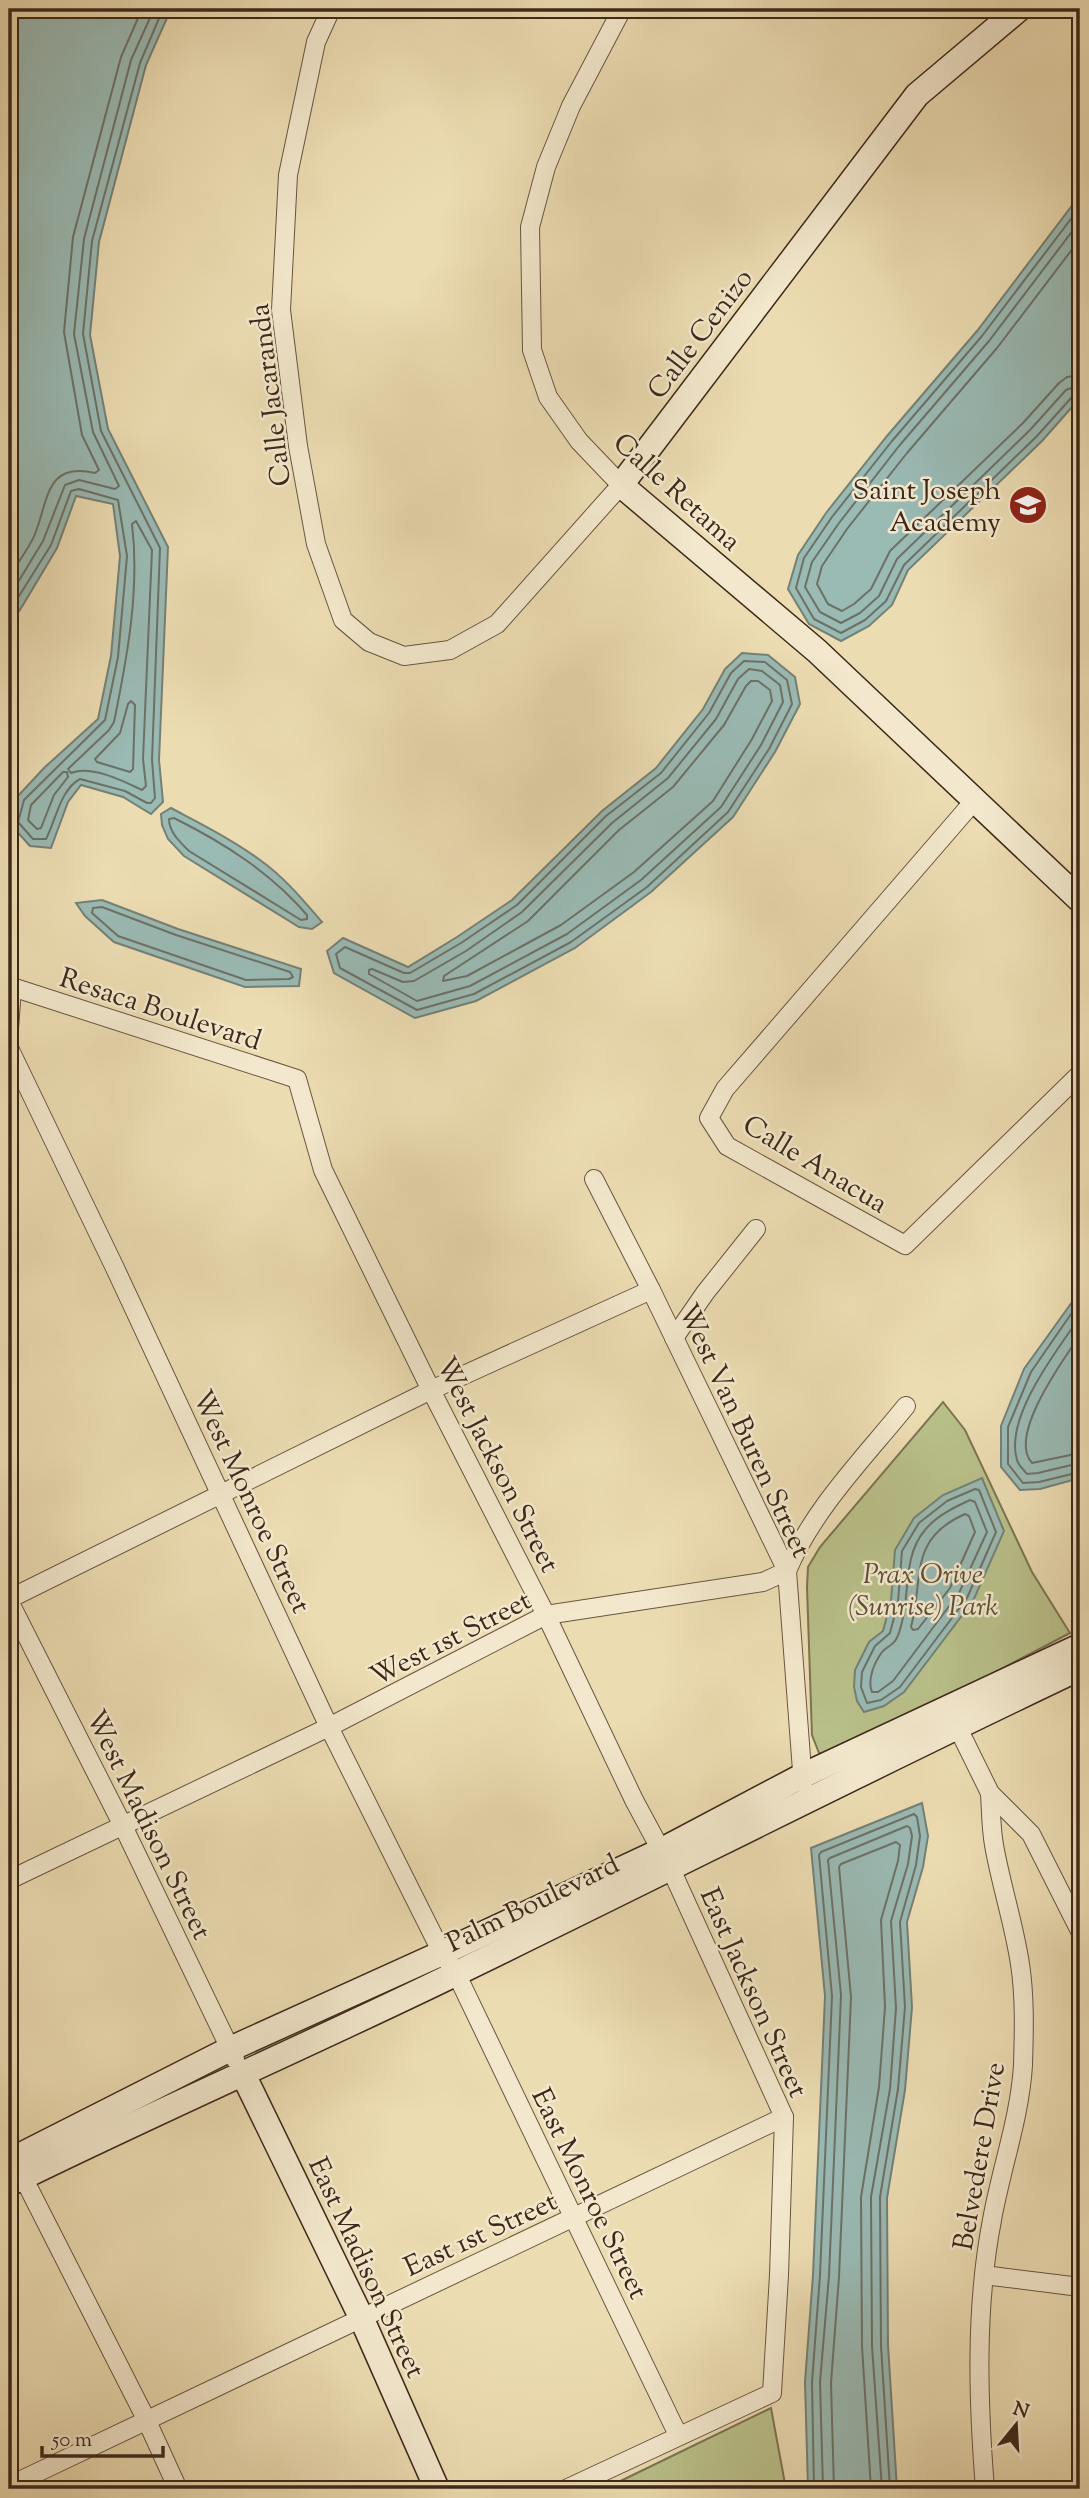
<svg xmlns="http://www.w3.org/2000/svg" width="1089" height="2498" viewBox="0 0 1089 2498" font-family="'Sorts Mill Goudy',serif">
<style>
.green{fill:#b9c08a;stroke:#7b7452;stroke-width:2}
.water{fill:#9abab4;stroke:#758076;stroke-width:2}
.lines{fill:none;stroke-linecap:round;stroke-linejoin:round}
.shore{stroke:#6c7167;stroke-width:2}
.street-casing{stroke:#695540;stroke-width:20}
.secondary-casing{stroke:#3d281a;stroke-width:27}
.street{stroke:#f3e8cd;stroke-width:18}
.secondary{stroke:#f3e8cd;stroke-width:24}
.labels{text-anchor:middle;stroke-width:5;stroke-linejoin:round;paint-order:stroke}
.street-label{font-size:28px;fill:#3d281a;stroke:#f3e8cd}
.poi-label{font-size:28px;fill:#3d281a;stroke:#f3e8cd;text-anchor:end}
.park-label{font-size:28px;font-style:italic;fill:#5c4e36;stroke:#f3e8cd}
</style>
<rect width="100%" height="100%" fill="#ecdcb2"/>
<filter id="stains"><feTurbulence type="fractalNoise" baseFrequency=".00286" numOctaves="4"/><feColorMatrix values="0 0 0 0 .2 0 0 0 0 .09 0 0 0 0 .02 0 0 0 .5 -.17"/></filter>
<radialGradient id="worn" r=".72"><stop offset=".6" stop-color="#630" stop-opacity="0"/><stop offset="1" stop-color="#630" stop-opacity=".3"/></radialGradient>
<g class="green">
<path d="M 943,1402 L 965,1430 L 1032,1572 L 1070,1633 L 833,1757 L 819,1753 L 812,1735 L 807,1587 L 808,1567 L 820,1547 Z"/>
<path d="M 771,2408 L 786,2489 L 604,2489 Z"/>
</g>
<g class="water">
<path d="M 9,9 L 171,9 L 146,65 L 99,242 L 90,335 L 108,429 L 168,547 L 159,760 L 163,802 L 151,814 L 123,797 L 81,785 L 68,802 L 51,848 L 30,846 L 11,825 L 17,797 L 44,768 L 98,719 L 111,656 L 120,556 L 113,504 L 76,496 L 57,548 L 20,610 L 9,623 Z"/>
<path d="M 1080,195 L 1080,398 L 1042,441 L 908,570 L 892,605 L 869,626 L 841,641 L 809,624 L 788,589 L 798,555 L 826,513 L 887,436 L 977,331 Z"/>
<path d="M 742,653 L 768,655 L 795,677 L 800,704 L 775,752 L 733,817 L 651,892 L 575,948 L 476,1001 L 415,1018 L 334,973 L 327,951 L 343,938 L 408,967 L 457,937 L 512,900 L 602,811 L 656,768 L 703,709 L 725,669 Z"/>
<path d="M 171,808 C 201,824 233,840 260,860 C 284,877 303,900 322,922 L 312,929 L 299,927 L 184,856 L 168,839 L 162,825 L 161,814 Z"/>
<path d="M 102,900 L 178,929 L 301,969 L 299,986 L 245,987 L 114,942 L 85,916 L 76,903 Z"/>
<path d="M 1080,1291 L 1080,1478 L 1040,1489 L 1020,1490 L 1001,1467 L 1001,1426 L 1024,1369 Z"/>
<path d="M 982,1478 L 1004,1531 L 973,1601 L 904,1692 L 884,1706 L 864,1712 L 857,1701 L 854,1687 L 855,1670 L 869,1642 L 883,1631 L 891,1601 L 895,1550 L 914,1518 L 943,1495 Z"/>
<path d="M 922,1803 L 928,1836 L 923,1867 L 907,1922 L 912,2007 L 905,2090 L 887,2198 L 888,2345 L 897,2489 L 808,2489 L 805,2382 L 813,2275 L 825,1996 L 811,1848 Z"/>
</g>
<g class="lines">
<g class="shore">
<path d="M 1080,207 L 982,336 L 892,441 L 832,517 L 804,558 L 796,588 L 814,619 L 841,633 L 865,620 L 886,601 L 904,565 L 1037,436 L 1072,397 L 1080,394"/>
<path d="M 1080,221 L 989,341 L 899,446 L 839,523 L 812,562 L 805,587 L 820,612 L 841,623 L 860,613 L 879,596 L 897,559 L 1030,430 L 1066,390 L 1080,385"/>
<path d="M 1080,239 L 997,348 L 907,453 L 847,529 L 822,566 L 817,584 L 828,604 L 842,611 L 854,604 L 871,589 L 890,551 L 1023,423 L 1059,383 L 1067,377 L 1080,375"/>
<path d="M 136,521 L 152,550 L 143,759 L 146,786 L 142,790 C 123,781 92,765 71,773 L 68,769 L 109,730 L 114,722 C 127,658 140,590 132,524 Z"/>
<path d="M 9,577 C 17,563 29,549 35,534 C 49,498 46,462 95,473 L 99,470 L 82,435 L 64,332 L 73,237 L 121,57 L 142,9"/>
<path d="M 9,597 L 43,541 L 65,485 L 79,480 L 115,489 L 119,486 L 93,432 L 74,334 L 84,239 L 131,60 L 154,9"/>
<path d="M 9,612 L 51,545 L 71,491 L 79,489 L 118,500 L 127,556 L 118,657 L 105,720 L 24,800 L 18,822 L 33,839 L 46,839 C 56,820 60,790 80,779 L 125,791 L 147,803 L 151,803 L 155,798 L 152,760 L 160,548 L 101,431 L 83,334 L 92,241 L 140,63 L 163,9"/>
<path d="M 744,661 L 765,662 L 787,680 L 792,704 L 769,749 L 728,812 L 647,887 L 571,942 L 474,994 L 417,1010 L 340,968 L 336,954 L 345,947 L 404,973 L 410,973 L 461,943 L 517,905 L 606,816 L 661,773 L 709,713 L 731,673 Z"/>
<path d="M 749,669 L 762,671 L 780,685 L 783,702 L 761,745 L 721,807 L 641,880 L 567,934 L 470,986 L 417,1001 L 369,974 L 369,970 L 372,969 L 403,982 L 414,981 L 466,951 L 522,912 L 612,823 L 668,778 L 716,719 L 738,679 Z"/>
<path d="M 751,681 L 758,681 L 770,690 L 772,701 L 752,739 L 713,801 L 634,872 L 561,925 L 467,976 L 443,981 L 444,976 L 528,921 L 619,830 L 673,787 L 724,725 L 746,686 Z"/>
<path d="M 131,701 L 135,705 L 133,769 L 130,772 L 97,762 L 95,759 L 120,733 L 128,704 Z"/>
<path d="M 63,772 L 67,772 L 68,777 L 54,795 L 41,828 L 37,829 L 28,820 L 31,805 Z"/>
<path d="M 174,818 C 224,843 270,872 307,915 L 307,919 L 301,920 L 189,851 C 180,842 169,832 169,819 Z"/>
<path d="M 102,907 L 176,935 L 290,972 L 293,977 L 289,979 L 246,980 L 118,936 L 92,913 L 93,908 Z"/>
<path d="M 1080,1301 L 1031,1372 L 1008,1427 L 1008,1464 L 1023,1483 L 1039,1482 L 1080,1472"/>
<path d="M 1080,1317 C 1057,1350 1004,1418 1017,1460 C 1018,1465 1024,1470 1027,1474 L 1038,1473 L 1080,1463"/>
<path d="M 1080,1335 C 1064,1359 1007,1436 1032,1463 L 1080,1453"/>
<path d="M 975,1489 L 979,1490 L 996,1532 L 967,1598 L 900,1687 L 881,1700 L 867,1703 L 861,1687 L 862,1672 L 875,1646 L 890,1633 L 898,1602 L 902,1551 L 919,1523 L 947,1501 Z"/>
<path d="M 970,1500 L 975,1502 L 987,1532 L 959,1593 L 893,1681 L 878,1692 L 872,1692 C 867,1680 874,1663 882,1652 C 885,1648 891,1646 894,1642 C 899,1637 900,1629 902,1622 C 910,1591 903,1556 925,1530 C 936,1516 955,1507 970,1500 Z"/>
<path d="M 965,1514 L 969,1516 L 975,1532 L 950,1588 L 918,1629 L 913,1630 L 911,1627 C 924,1578 908,1539 965,1514 Z"/>
<path d="M 814,2489 L 812,2382 L 820,2275 L 832,1996 L 819,1855 L 821,1852 L 914,1814 L 917,1817 L 920,1836 L 916,1865 L 900,1922 L 905,2007 L 898,2089 L 880,2197 L 881,2346 L 890,2489"/>
<path d="M 823,2489 L 820,2382 L 829,2276 L 841,1995 L 828,1860 L 830,1858 L 907,1826 L 910,1828 L 912,1836 L 908,1864 L 891,1921 L 896,2008 L 890,2089 L 871,2197 L 872,2346 L 882,2489"/>
<path d="M 834,2489 L 831,2383 L 839,2277 L 851,1997 L 839,1867 L 841,1864 L 896,1842 L 900,1845 L 898,1861 L 881,1920 L 885,2007 L 879,2087 L 861,2197 L 862,2346 L 871,2489"/>
</g>
<defs>
<g id="street">
<path d="M 331,9 L 316,42 L 288,175 L 281,310 L 298,446 L 316,544 L 343,620 L 369,642 L 404,656 L 450,650 L 497,624 L 621,485 L 579,441 L 548,397 L 532,350 L 530,227 L 546,167 L 571,106 L 622,9"/>
<path d="M 974,801 L 725,1089 L 709,1118 L 727,1146 L 905,1245 L 1080,1074"/>
<path d="M 9,986 L 297,1079 L 323,1170 L 431,1390 L 546,1615 L 634,1800 L 670,1867 L 784,2117 L 779,2275 L 772,2393 L 566,2489"/>
<path d="M 9,1029 L 12,988"/>
<path d="M 9,1048 L 114,1266 L 329,1727 L 442,1953 L 456,1973 L 678,2435"/>
<path d="M 594,1179 L 651,1290 L 787,1571 L 803,1784"/>
<path d="M 674,1338 L 705,1293 L 756,1229"/>
<path d="M 9,1599 L 431,1390 L 651,1290"/>
<path d="M 9,1601 L 123,1826 L 235,2059"/>
<path d="M 957,1726 L 990,1793 L 1031,1834 L 1080,1931"/>
<path d="M 9,1880 L 329,1727 L 546,1615 L 763,1582 L 787,1571 C 813,1509 864,1458 906,1406"/>
<path d="M 23,2177 L 146,2419 L 178,2489"/>
<path d="M 984,2275 L 1080,2287"/>
<path d="M 9,2486 L 784,2117"/>
<path d="M 985,2489 C 978,2401 975,2308 992,2220 C 1001,2169 1020,2117 1023,2065 C 1024,2032 1025,1996 1020,1964 C 1014,1924 1001,1885 994,1845 C 991,1828 991,1810 990,1793"/>
</g>
<g id="secondary">
<path d="M 1019,9 L 917,95 L 621,485 L 817,651 L 1080,900"/>
<path d="M 242,2072 L 361,2317 L 437,2489"/>
<path d="M 9,2161 L 230,2049 L 442,1953 L 662,1850 L 802,1776 L 1080,1646"/>
<path d="M 9,2184 C 157,2111 309,2045 457,1973 C 665,1872 871,1767 1080,1668"/>
</g>
</defs>
<use href="#street" class="street-casing"/>
<use href="#secondary" class="secondary-casing"/>
<use href="#street" class="street"/>
<use href="#secondary" class="secondary"/>
</g>
<defs>
<symbol id="school-disc" viewBox="-11 -11 22 22"><circle r="9.5" fill="#8f2418" stroke="#f3e8cd"/><path d="M0-5L7-2L0 1L-7-2ZM-4 1L0 2.5L4 1V4Q0 6-4 4Z" fill="#fff"/></symbol>
</defs>
<g fill-rule="evenodd">
<use href="#school-disc" x="1006" y="483" width="44" height="44"/>
</g>
<g class="labels">
<g class="street-label">
<text transform="translate(699 333) rotate(-53)" y="10">Calle Cenizo</text>
<text transform="translate(269 395) rotate(-97)" y="10">Calle Jacaranda</text>
<text transform="translate(678 491) rotate(42)" y="10">Calle Retama</text>
<text transform="translate(161 1008) rotate(18)" y="10">Resaca Boulevard</text>
<text transform="translate(816 1163) rotate(31)" y="10">Calle Anacua</text>
<text transform="translate(746 1430) rotate(65)" y="10">West Van Buren Street</text>
<text transform="translate(499 1464) rotate(63)" y="10">West Jackson Street</text>
<text transform="translate(253 1501) rotate(65)" y="10">West Monroe Street</text>
<text transform="translate(450 1637) rotate(-27)" y="10">West 1st Street</text>
<text transform="translate(150 1824) rotate(64)" y="10">West Madison Street</text>
<text transform="translate(532 1902) rotate(-26)" y="10">Palm Boulevard</text>
<text transform="translate(755 1992) rotate(66)" y="10">East Jackson Street</text>
<text transform="translate(978 2156) rotate(-80)" y="10">Belvedere Drive</text>
<text transform="translate(591 2193) rotate(64)" y="10">East Monroe Street</text>
<text transform="translate(480 2233) rotate(-25)" y="10">East 1st Street</text>
<text transform="translate(368 2267) rotate(65)" y="10">East Madison Street</text>
</g>
<g class="poi-label">
<text x="1001" y="499">Saint Joseph<tspan x="1001" dy="32">Academy</tspan></text>
</g>
<g class="park-label">
<text x="923" y="1583">Prax Orive<tspan x="923" dy="32">(Sunrise) Park</tspan></text>
</g>
</g>
<rect width="1089" height="2498" fill="none" stroke="#ecdcb2" stroke-width="35"/>
<rect x="10" y="10" width="1068" height="2477" fill="none" stroke="#3d281a" stroke-width="3.5"/>
<rect x="18" y="18" width="1054" height="2463" fill="none" stroke="#3d281a" stroke-width="2"/>
<g transform="translate(1016 2425) rotate(18)" stroke="#f3e8cd" stroke-width="5" paint-order="stroke">
<path d="M0-5L12 26L0 18L-12 26Z" fill="#3d281a"/>
<text y="-10" font-size="19" font-weight="bold" text-anchor="middle" fill="#3d281a">N</text>
</g>
<path d="M42 2446v10h121v-10" fill="none" stroke="#3d281a" stroke-width="3.5"/>
<text x="52" y="2446" font-size="21" fill="#3d281a" stroke="#f3e8cd" stroke-width="5" paint-order="stroke">50 m</text>
<rect width="100%" height="100%" filter="url(#stains)"/>
<rect width="100%" height="100%" fill="url(#worn)"/>
</svg>
